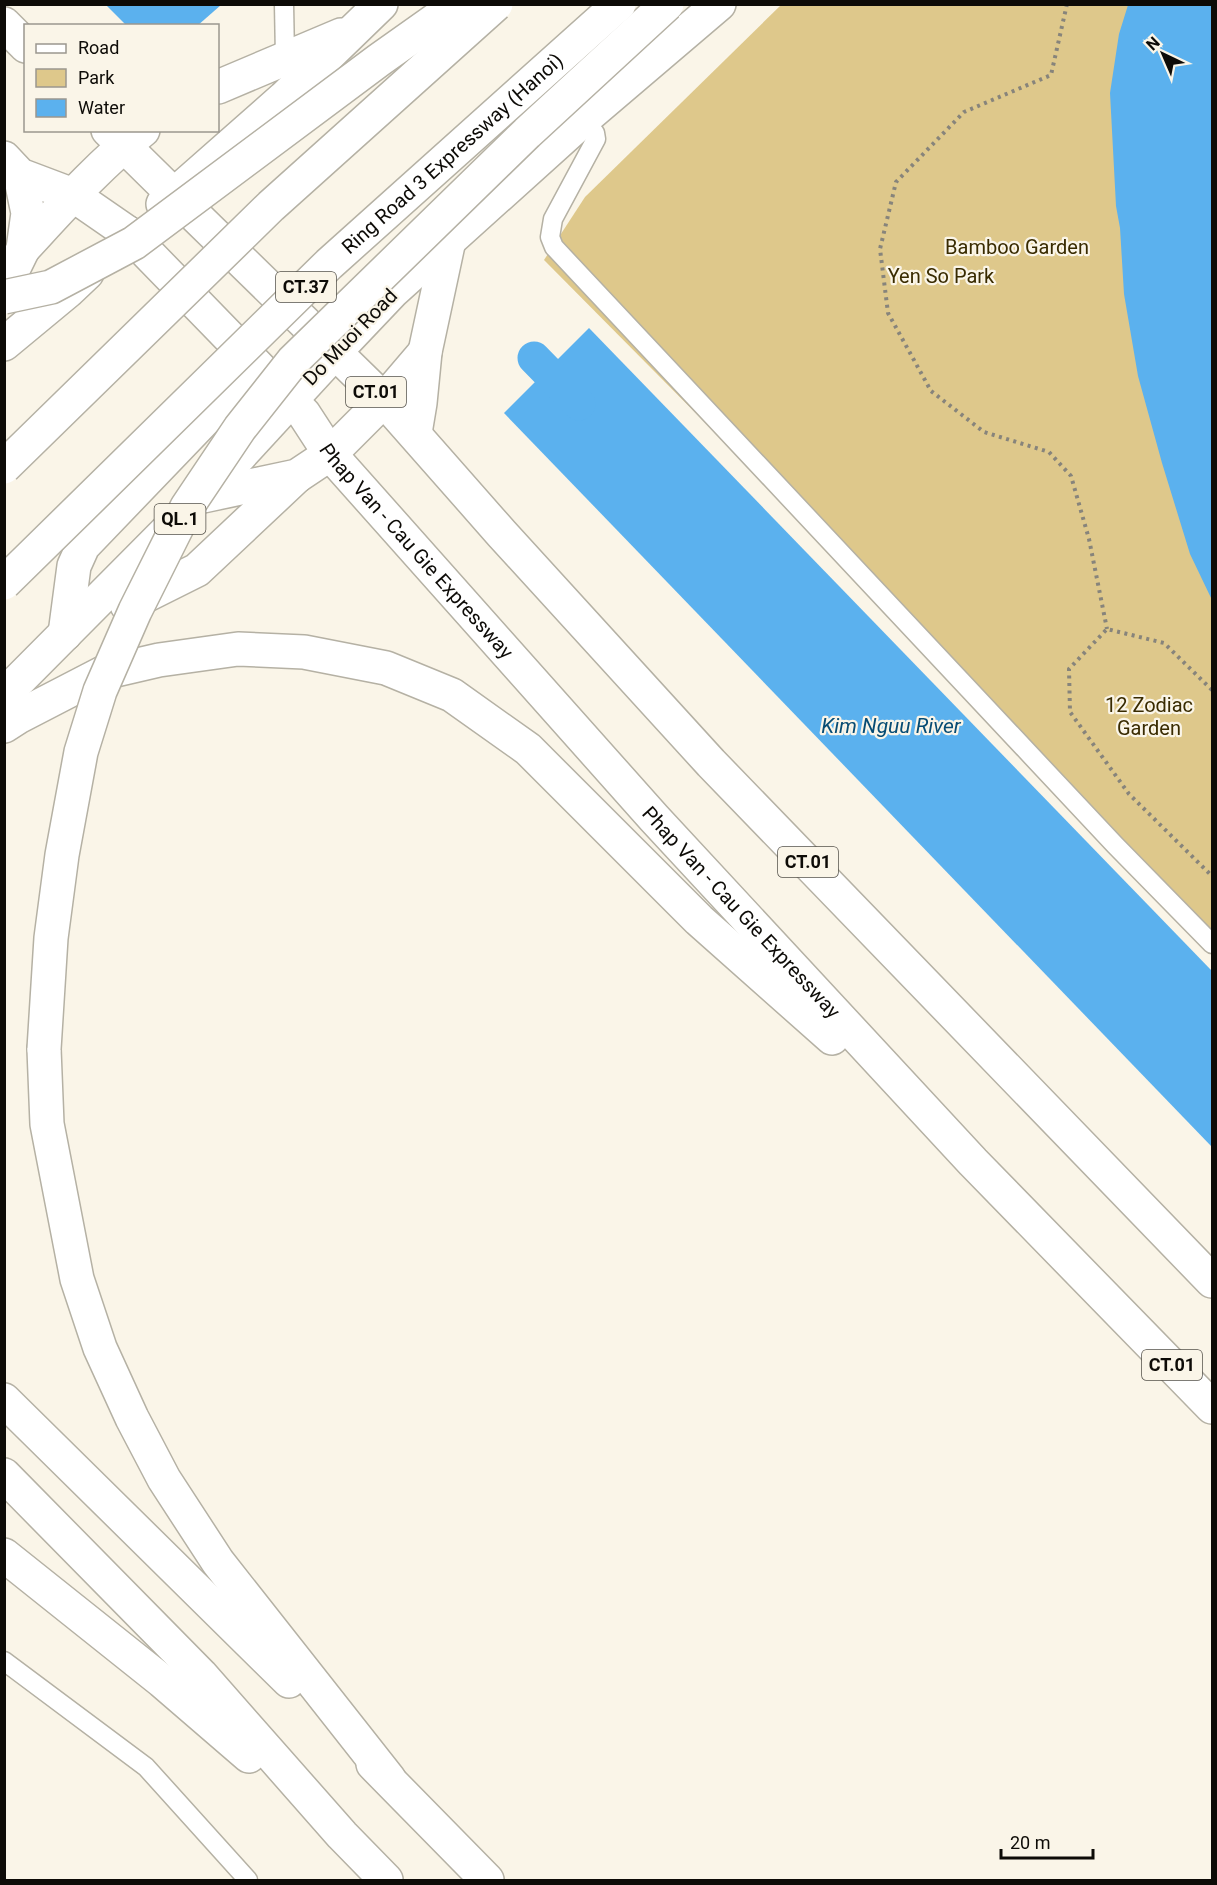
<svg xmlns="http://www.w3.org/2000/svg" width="1217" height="1885" viewBox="0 0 1217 1885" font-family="Roboto,sans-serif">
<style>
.green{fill:#dec88b}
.water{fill:#5bb1ee}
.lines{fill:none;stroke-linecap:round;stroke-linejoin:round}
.canal{stroke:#5bb1ee;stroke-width:33}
.lane-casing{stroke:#b5b1a4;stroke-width:21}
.secondary-casing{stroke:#b5b1a4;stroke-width:36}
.primary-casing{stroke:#b5b1a4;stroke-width:36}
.highway-casing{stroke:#b5b1a4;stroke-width:36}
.path{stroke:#87847b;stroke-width:4;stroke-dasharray:3 4.5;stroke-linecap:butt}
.lane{stroke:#fff;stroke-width:18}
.secondary{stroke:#fff;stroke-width:33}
.primary{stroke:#fff;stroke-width:33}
.highway{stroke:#fff;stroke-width:33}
.highway-bridge-casing{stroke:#b5b1a4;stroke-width:36;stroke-linecap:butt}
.highway-bridge{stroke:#fff;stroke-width:33}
.labels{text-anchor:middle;stroke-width:4.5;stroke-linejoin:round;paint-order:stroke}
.shield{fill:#faf5e8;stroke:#54514a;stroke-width:1.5}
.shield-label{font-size:18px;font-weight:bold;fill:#0d0b07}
.street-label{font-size:20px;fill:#0d0b07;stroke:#faf5e8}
.park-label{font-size:20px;fill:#392b00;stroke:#faf5e8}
.water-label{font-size:21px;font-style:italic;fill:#074c74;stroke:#faf5e8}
</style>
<rect width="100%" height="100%" fill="#faf5e8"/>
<path class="green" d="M 781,5 L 1212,5 L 1212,934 L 544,260 L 585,197 Z"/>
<g class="water">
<path d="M 106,5 L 221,5 L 197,26 L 126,25 Z"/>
<path d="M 1128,5 L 1212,5 L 1212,600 L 1190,554 L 1162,463 L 1138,376 L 1124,294 L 1120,228 L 1116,206 L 1110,93 L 1119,34 Z"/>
<path d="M 589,328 L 1212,971 L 1212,1147 L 504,413 Z"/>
</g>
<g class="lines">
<path class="canal" d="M 534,358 L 579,404"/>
<defs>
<g id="lane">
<path d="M 284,4 L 285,57"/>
<path d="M 584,119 L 595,133 L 596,139 L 553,219 L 550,237 L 554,247 L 1115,845 L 1212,944"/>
<path d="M 4,1661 L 146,1767 L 248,1880"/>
</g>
<g id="secondary">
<path d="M 4,24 L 26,46"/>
<path d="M 108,130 L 174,195"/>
<path d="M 4,158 L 20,175 L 73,195 L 128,233"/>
</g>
<g id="primary">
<path d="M 218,87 L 341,35"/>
<path d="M 174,195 L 284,98 L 381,4"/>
<path d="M 23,249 C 61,208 99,165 143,130"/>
<path d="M 336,351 L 393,291 L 584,119 L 719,4"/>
</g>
<g id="highway">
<path d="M 163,204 L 174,195 L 384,400 L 502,534 L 711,763 L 1212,1281"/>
<path id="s1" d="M 128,233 L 304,414 L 330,454 L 654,818 L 973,1162 L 1212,1407"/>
<path d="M 4,288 L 23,249 L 28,213 L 20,175"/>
<path d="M 4,344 L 68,291 L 87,273"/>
<path d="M 415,433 L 420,403 L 425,352 L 449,240"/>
<path d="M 211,487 L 336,351"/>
<path d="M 203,496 L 297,476 L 330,454 L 384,400 L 425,352"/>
<path d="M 127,605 L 197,570 L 297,476"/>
<path d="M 65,634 L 74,566 L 83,546 L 256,366"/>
<path d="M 4,695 L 177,521"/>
<path d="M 4,726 L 18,717 L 103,673 L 159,660 L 238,649 L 304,652 L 386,668 L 452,695 L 528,749 L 699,920 L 832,1038"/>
<path d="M 44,1049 L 47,1124 L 77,1279 L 100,1348 L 132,1418 L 164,1479 L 218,1562 L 389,1779"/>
<path d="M 4,1400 L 289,1681"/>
<path d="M 4,1475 L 201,1675 L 342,1835 L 386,1880"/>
<path d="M 4,1555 L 162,1681 L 249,1756"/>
<path d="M 373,1764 L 487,1880"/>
</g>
</defs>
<use href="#lane" class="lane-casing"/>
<use href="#secondary" class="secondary-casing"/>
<use href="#primary" class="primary-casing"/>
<use href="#highway" class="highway-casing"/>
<g class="path">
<path d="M 1067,4 L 1051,75 L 964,112 L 896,182 L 880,249 L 888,313 L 931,391 L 984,432 L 1049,452 L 1071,476 L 1089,539 L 1107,629"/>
<path d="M 1212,690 L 1164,643 L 1107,629 L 1069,669 L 1070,712 L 1129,794 L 1212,876"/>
</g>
<use href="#lane" class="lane"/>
<use href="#secondary" class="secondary"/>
<use href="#primary" class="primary"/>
<use href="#highway" class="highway"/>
<defs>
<g id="highway-bridge">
<path d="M 4,297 L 51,287 L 134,243 L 379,60 L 458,4"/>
<path d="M 4,467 L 271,206 L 496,4"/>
<path id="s2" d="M 4,583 L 329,264 L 619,4"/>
<path d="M 44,1049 L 51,938 L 62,855 L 81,752 L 100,691 L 135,611 L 187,507 L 240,428 L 293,361 L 527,133 L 667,4"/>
</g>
</defs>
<use href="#highway-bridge" class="highway-bridge-casing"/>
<use href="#highway-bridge" class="highway-bridge"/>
</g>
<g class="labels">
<g class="shield">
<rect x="276" y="272" width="60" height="30" rx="4.5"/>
<rect x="346" y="377" width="60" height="30" rx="4.5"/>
<rect x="154.5" y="504" width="51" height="30" rx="4.5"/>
<rect x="778" y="847" width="60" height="30" rx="4.5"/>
<rect x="1142" y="1350" width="60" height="30" rx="4.5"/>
</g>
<g class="shield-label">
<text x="306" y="293">CT.37</text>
<text x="376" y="398">CT.01</text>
<text x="180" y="525">QL.1</text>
<text x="808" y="868">CT.01</text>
<text x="1172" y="1371">CT.01</text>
</g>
<g class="street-label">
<text dy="7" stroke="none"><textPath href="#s2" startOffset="621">Ring Road 3 Expressway (Hanoi)</textPath></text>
<text transform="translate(350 337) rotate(-46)" y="7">Do Muoi Road</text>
<text dy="7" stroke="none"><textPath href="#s1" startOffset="430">Phap Van - Cau Gie Expressway</textPath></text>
<text dy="7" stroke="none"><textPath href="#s1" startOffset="916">Phap Van - Cau Gie Expressway</textPath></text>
</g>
<g class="park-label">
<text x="1017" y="254">Bamboo Garden</text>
<text x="941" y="283">Yen So Park</text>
<text x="1149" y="712">12 Zodiac<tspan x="1149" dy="23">Garden</tspan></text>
</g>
<g class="water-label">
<text x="891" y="733">Kim Nguu River</text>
</g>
</g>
<rect width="1217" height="1885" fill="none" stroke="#0d0b07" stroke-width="12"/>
<rect x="24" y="24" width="195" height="108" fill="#faf5e8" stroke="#9b978e" stroke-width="1.5"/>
<rect x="36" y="44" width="30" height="9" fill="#ffffff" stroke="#9b978e" stroke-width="1.5"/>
<text x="78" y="54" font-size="18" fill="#0d0b07">Road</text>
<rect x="36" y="69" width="30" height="18" fill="#dec88b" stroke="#9b978e" stroke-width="1.5"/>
<text x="78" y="84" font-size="18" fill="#0d0b07">Park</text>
<rect x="36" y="99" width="30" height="18" fill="#5bb1ee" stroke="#9b978e" stroke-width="1.5"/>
<text x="78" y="114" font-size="18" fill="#0d0b07">Water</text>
<g transform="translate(1163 54) rotate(316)" stroke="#faf5e8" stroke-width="4.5" paint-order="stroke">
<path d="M0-4.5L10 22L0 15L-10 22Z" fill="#0d0b07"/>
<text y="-9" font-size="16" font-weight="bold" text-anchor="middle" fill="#0d0b07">N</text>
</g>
<path d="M1001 1849v9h92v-9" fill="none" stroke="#0d0b07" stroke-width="3"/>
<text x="1010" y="1849" font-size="18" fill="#0d0b07" stroke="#faf5e8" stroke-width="4.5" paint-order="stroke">20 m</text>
</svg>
